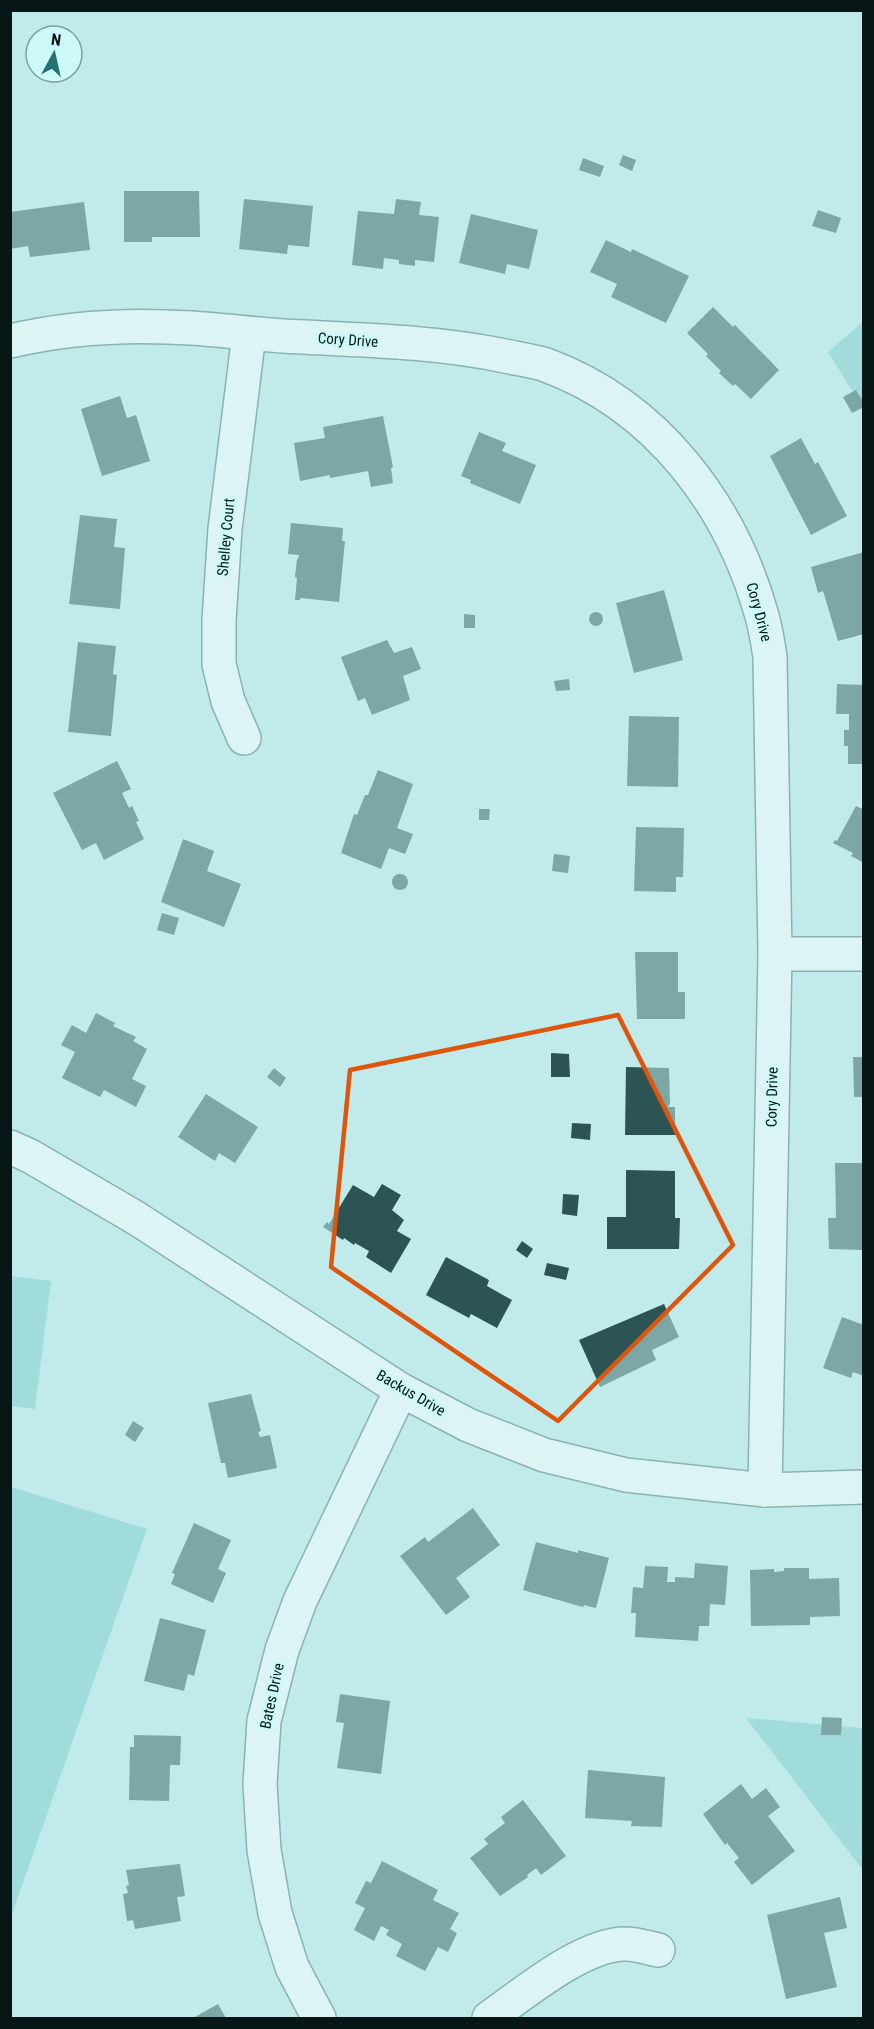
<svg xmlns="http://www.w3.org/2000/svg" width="874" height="2029" viewBox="0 0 874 2029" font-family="'Roboto Condensed',sans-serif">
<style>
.green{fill:#78cbcb}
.building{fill:#2d5454}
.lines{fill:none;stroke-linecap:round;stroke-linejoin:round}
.street-casing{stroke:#487070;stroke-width:36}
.street{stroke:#fff;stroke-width:33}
.marked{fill:none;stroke:#dd560c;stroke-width:4.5;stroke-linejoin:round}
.labels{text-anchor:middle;stroke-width:6;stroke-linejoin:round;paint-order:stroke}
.street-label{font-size:15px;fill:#061716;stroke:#cdf8f8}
</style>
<rect width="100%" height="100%" fill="#c0ebea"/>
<g class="green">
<path d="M 863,322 L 863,408 L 828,352 Z"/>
<path d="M 11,1276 L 51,1281 L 35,1409 L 11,1406 Z"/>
<path d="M 11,1487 L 147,1529 L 11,1917 L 10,1487 Z"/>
<path d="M 746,1718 L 863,1728 L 863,1870 Z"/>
</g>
<g class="building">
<path d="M 623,155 L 636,160 L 632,171 L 619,165 Z"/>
<path d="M 583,158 L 604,166 L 600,177 L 579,170 Z"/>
<path d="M 124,191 L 199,191 L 200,237 L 152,237 L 152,242 L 124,242 Z"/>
<path d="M 244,199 L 313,206 L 309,247 L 288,245 L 287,254 L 239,249 Z"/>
<path d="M 396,199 L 421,202 L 419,215 L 439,217 L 434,262 L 415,260 L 415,266 L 399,264 L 399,260 L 384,258 L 383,269 L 352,265 L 358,211 L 394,214 Z"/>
<path d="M 84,202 L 90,250 L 30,257 L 28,246 L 10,249 L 10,212 Z"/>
<path d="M 818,210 L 841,218 L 836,233 L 812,226 Z"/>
<path d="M 471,214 L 538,230 L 529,269 L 507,264 L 505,274 L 459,263 Z"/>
<path d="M 606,240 L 631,252 L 632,249 L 689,276 L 666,323 L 611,297 L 617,284 L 590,272 Z"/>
<path d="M 713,307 L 733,327 L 735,325 L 779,370 L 751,399 L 735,384 L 733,386 L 719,373 L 721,371 L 706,356 L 708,354 L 687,333 Z"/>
<path d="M 856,390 L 864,403 L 864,407 L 852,413 L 843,397 Z"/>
<path d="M 120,396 L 127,418 L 136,415 L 150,461 L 102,476 L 81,409 Z"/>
<path d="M 383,416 L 393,467 L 391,468 L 393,483 L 371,487 L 368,471 L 330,478 L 330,475 L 300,481 L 294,443 L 325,438 L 323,427 Z"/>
<path d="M 479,432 L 506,443 L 502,451 L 536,465 L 520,504 L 470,483 L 471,480 L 461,476 Z"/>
<path d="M 801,438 L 815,464 L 818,462 L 847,516 L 811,535 L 770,456 Z"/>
<path d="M 80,515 L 117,519 L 114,547 L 125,548 L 120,609 L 69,604 Z"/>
<path d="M 291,523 L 343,528 L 342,541 L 345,541 L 339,602 L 300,598 L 300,600 L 295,600 L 297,578 L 295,577 L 297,559 L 298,559 L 299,555 L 288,554 Z"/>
<path d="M 864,552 L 864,634 L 838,641 L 823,591 L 818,593 L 811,567 Z"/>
<path d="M 664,590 L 683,660 L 634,673 L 616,603 Z"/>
<circle cx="596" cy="619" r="7"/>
<path d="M 464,614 L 475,615 L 475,628 L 464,628 Z"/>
<path d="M 387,640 L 394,653 L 412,647 L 421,669 L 403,676 L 410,700 L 372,715 L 365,698 L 358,701 L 341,657 Z"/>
<path d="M 78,642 L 116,646 L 113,674 L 117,675 L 111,736 L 68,732 Z"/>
<path d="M 569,679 L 570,690 L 556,691 L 554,681 Z"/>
<path d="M 837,684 L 864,685 L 864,764 L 848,764 L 848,746 L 844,746 L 844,730 L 849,730 L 849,714 L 836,714 Z"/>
<path d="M 629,716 L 679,717 L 678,787 L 627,786 Z"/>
<path d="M 117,761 L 131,789 L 122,793 L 129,808 L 132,806 L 139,821 L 136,822 L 144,839 L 104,860 L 96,843 L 82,850 L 53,793 Z"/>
<path d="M 378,770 L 413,784 L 397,828 L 413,834 L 405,854 L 389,848 L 381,869 L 341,853 L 354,814 L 357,815 L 365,795 L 368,795 Z"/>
<path d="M 856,806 L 864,810 L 864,863 L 851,856 L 853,853 L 833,843 L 835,840 L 837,841 Z"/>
<path d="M 479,809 L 490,809 L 489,820 L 479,820 Z"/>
<path d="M 636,827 L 684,828 L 683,877 L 676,877 L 676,892 L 634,891 Z"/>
<path d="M 183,839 L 214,851 L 207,871 L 241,884 L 224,927 L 161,902 Z"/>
<path d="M 554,854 L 570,856 L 568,873 L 552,871 Z"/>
<circle cx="400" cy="882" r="8"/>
<path d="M 162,913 L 179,918 L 174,935 L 157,930 Z"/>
<path d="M 635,952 L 678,952 L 678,992 L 685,992 L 685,1019 L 637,1019 Z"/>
<path d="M 96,1013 L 115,1023 L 113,1026 L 136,1037 L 133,1041 L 147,1049 L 132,1079 L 146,1086 L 136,1107 L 104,1090 L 100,1097 L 62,1078 L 75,1052 L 61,1045 L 72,1025 L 86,1033 Z"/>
<path d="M 551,1053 L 569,1054 L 570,1077 L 551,1077 Z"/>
<path d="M 853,1057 L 864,1057 L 864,1097 L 854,1097 Z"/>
<path d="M 626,1067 L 669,1068 L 670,1104 L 668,1107 L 675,1107 L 675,1135 L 625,1135 Z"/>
<path d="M 274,1068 L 286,1078 L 280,1087 L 267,1077 Z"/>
<path d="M 206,1094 L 258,1127 L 235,1163 L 219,1153 L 215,1161 L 178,1137 Z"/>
<path d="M 572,1123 L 591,1124 L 590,1140 L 571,1138 Z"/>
<path d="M 835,1163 L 864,1163 L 864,1250 L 829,1249 L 828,1218 L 836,1218 Z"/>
<path d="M 626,1170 L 675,1171 L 675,1218 L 680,1218 L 679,1249 L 607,1249 L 607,1217 L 626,1217 Z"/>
<path d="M 382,1184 L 401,1195 L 392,1210 L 404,1220 L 397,1231 L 411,1239 L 391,1273 L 366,1257 L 369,1251 L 355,1243 L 354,1245 L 344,1238 L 343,1240 L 323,1227 L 327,1222 L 329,1224 L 353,1185 L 374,1197 Z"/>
<path d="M 563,1194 L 579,1195 L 577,1216 L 562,1214 Z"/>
<path d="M 522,1241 L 533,1249 L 527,1258 L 516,1250 Z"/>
<path d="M 446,1257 L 489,1280 L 487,1286 L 512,1300 L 497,1328 L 471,1314 L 469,1318 L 426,1295 Z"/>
<path d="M 547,1263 L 569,1268 L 566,1280 L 544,1275 Z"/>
<path d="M 664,1304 L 679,1337 L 652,1350 L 656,1360 L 600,1387 L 579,1340 Z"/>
<path d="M 842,1317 L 864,1325 L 864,1376 L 853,1372 L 851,1378 L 823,1368 Z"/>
<path d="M 251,1394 L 261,1431 L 258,1432 L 260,1437 L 270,1435 L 277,1468 L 228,1478 L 225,1463 L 221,1463 L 208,1403 Z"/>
<path d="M 133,1421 L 144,1428 L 135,1442 L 125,1435 Z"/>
<path d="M 473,1508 L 500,1545 L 456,1578 L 470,1597 L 446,1615 L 400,1556 L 425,1537 L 428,1542 Z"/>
<path d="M 194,1523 L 231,1540 L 218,1569 L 226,1573 L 213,1603 L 171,1584 L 175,1574 L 172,1573 Z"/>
<path d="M 536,1542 L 578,1553 L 578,1550 L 609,1558 L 596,1608 L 584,1605 L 583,1607 L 523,1590 Z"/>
<path d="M 695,1563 L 728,1566 L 725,1605 L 710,1604 L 709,1626 L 699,1626 L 698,1641 L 635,1637 L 636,1613 L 631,1613 L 633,1587 L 643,1588 L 645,1566 L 668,1567 L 667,1582 L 675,1582 L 675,1577 L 694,1578 Z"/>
<path d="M 784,1568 L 809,1568 L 809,1579 L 839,1578 L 840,1616 L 810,1617 L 810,1625 L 751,1626 L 750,1570 L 774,1569 L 774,1572 L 784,1571 Z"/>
<path d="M 160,1618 L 206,1630 L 194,1676 L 188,1674 L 184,1691 L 144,1681 Z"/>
<path d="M 340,1694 L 390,1701 L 381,1774 L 337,1768 L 344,1723 L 336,1722 Z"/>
<path d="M 822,1717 L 842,1718 L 841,1735 L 821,1735 Z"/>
<path d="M 134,1735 L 181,1736 L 180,1765 L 170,1765 L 169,1801 L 129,1800 L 130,1747 L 134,1747 Z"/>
<path d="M 588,1770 L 665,1777 L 662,1827 L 631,1826 L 632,1821 L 585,1818 Z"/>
<path d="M 741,1784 L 752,1799 L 766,1788 L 780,1807 L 768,1816 L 795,1851 L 752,1885 L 734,1862 L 739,1858 L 727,1843 L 725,1845 L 703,1814 Z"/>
<path d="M 523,1800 L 566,1856 L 541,1875 L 536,1868 L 527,1875 L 528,1877 L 500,1896 L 470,1858 L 488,1844 L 484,1839 L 505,1823 L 501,1817 Z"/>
<path d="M 382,1861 L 438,1890 L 433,1900 L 459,1913 L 450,1929 L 457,1933 L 448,1952 L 438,1947 L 425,1971 L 396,1956 L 402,1944 L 386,1935 L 389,1930 L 381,1926 L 374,1941 L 354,1930 L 365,1908 L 355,1903 L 366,1881 L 371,1883 Z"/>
<path d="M 180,1864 L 185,1896 L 177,1897 L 181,1921 L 135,1929 L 133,1920 L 127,1921 L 123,1894 L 128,1893 L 126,1886 L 129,1885 L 126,1870 Z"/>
<path d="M 840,1897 L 847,1928 L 824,1933 L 837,1987 L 786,1999 L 767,1915 Z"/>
<path d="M 218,2004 L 226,2018 L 193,2018 Z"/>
</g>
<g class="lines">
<defs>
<g id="street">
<path d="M 10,341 C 69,327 130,324 191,328 C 222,330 252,334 283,336 C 357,340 433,341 505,356 C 519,359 534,361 546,365 C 657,406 731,505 762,616 C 766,630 768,644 770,657 L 775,954 L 765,1490"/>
<path d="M 244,738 L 228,701 L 219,664 L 219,620 L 225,529 L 249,334"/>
<path d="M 775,954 L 864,954"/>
<path d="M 10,1147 L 30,1156 L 136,1218 L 401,1390 L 468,1425 L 544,1455 L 626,1475 L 765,1490 L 864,1487"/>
<path d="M 319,2018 L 292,1967 L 275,1913 L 264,1850 L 260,1784 L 264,1721 L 282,1650 L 300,1601 L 401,1390"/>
<path d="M 489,2018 C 523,1994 584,1943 626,1944 C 637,1944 648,1948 658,1950"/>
</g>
</defs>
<use href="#street" class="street-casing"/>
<use href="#street" class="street"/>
</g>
<path d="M0 0H874V2029H0ZM 618,1015 L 733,1245 L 558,1421 L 331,1267 L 350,1070 Z" fill="#c0ebea" fill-opacity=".55" fill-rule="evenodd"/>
<path class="marked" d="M 618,1015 L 733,1245 L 558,1421 L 331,1267 L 350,1070 Z"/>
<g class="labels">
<g class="street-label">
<text transform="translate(348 340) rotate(4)" y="5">Cory Drive</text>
<text transform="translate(226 537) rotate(-85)" y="5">Shelley Court</text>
<text transform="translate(759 612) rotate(75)" y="5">Cory Drive</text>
<text transform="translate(772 1097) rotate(-89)" y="5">Cory Drive</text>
<text transform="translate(411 1393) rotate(30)" y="5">Backus Drive</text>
<text transform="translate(272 1696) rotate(-78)" y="5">Bates Drive</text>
</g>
</g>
<rect width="874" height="2029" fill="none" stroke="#061716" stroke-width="24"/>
<g transform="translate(54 54) rotate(8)"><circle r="28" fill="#cdf8f8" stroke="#7d9e9e" stroke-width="1.5"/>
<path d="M0-4.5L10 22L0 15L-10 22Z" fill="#257070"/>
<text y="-9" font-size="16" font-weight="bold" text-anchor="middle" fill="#061716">N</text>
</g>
</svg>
